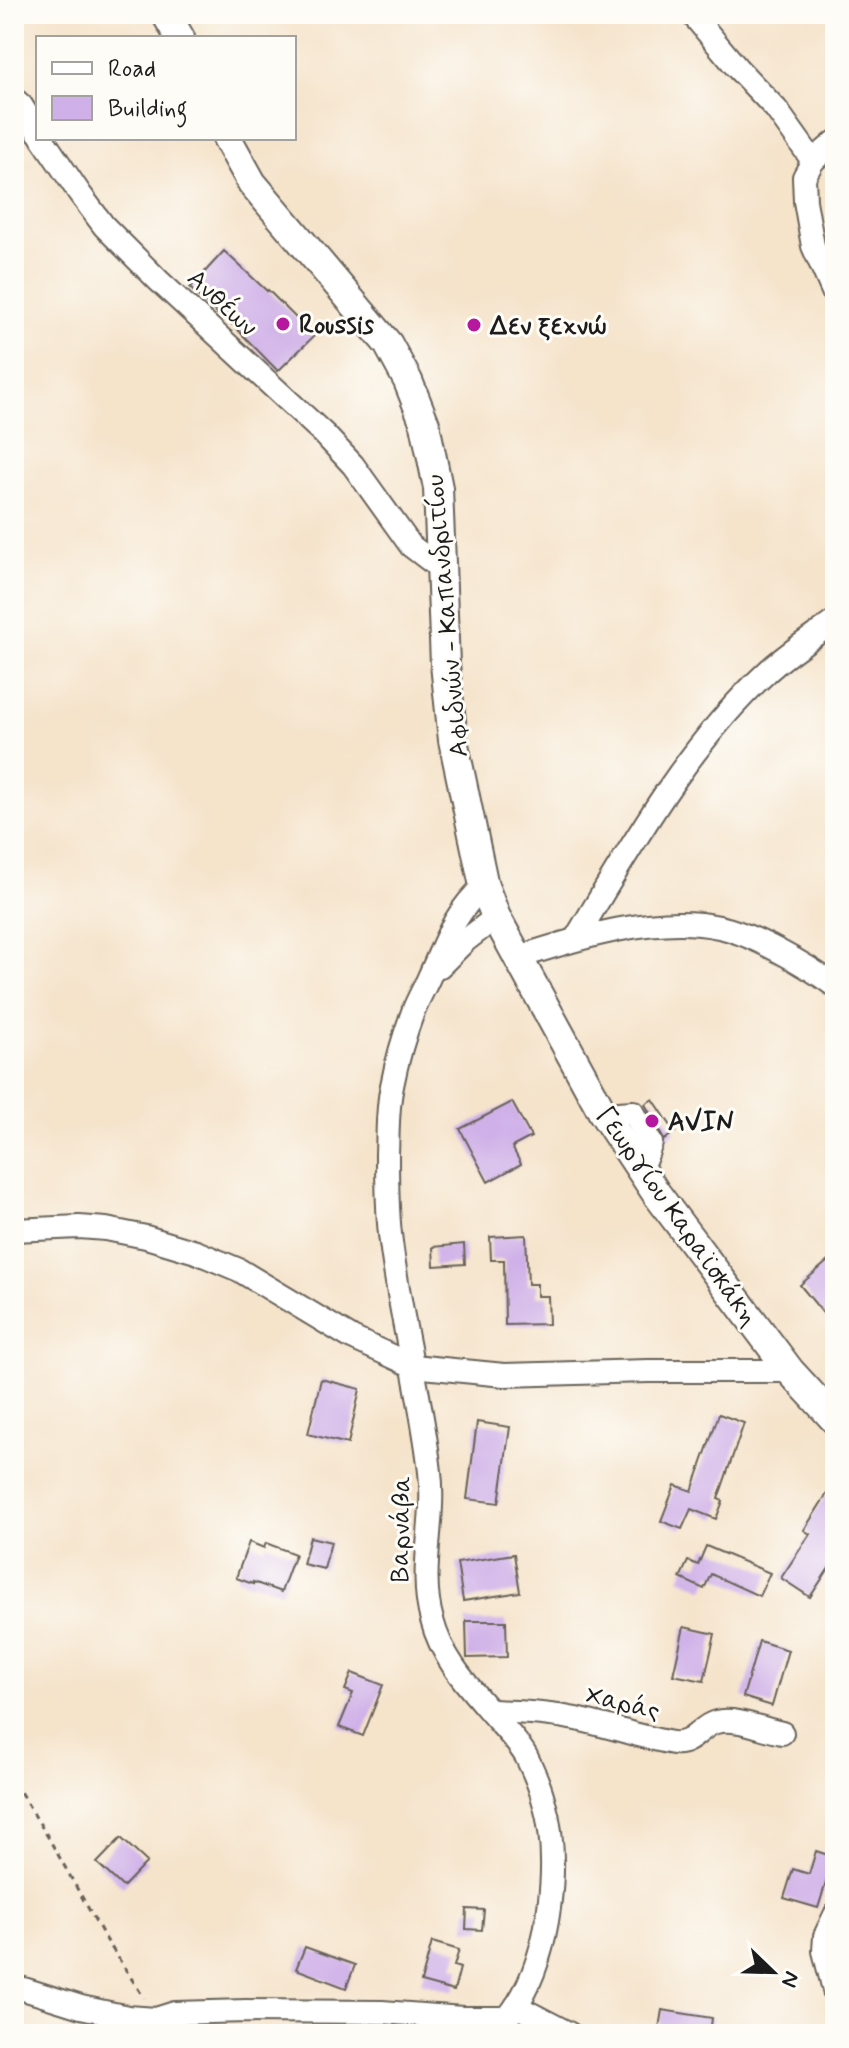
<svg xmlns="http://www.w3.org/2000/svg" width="849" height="2048" viewBox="0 0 849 2048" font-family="Mynerve,sans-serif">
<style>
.building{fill:#cfb0e8}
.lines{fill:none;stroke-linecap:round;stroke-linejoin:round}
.minor-casing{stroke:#686259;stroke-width:26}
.major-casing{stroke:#686259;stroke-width:32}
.path{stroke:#686259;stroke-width:3;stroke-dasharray:6 6;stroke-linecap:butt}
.minor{stroke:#fff;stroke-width:22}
.major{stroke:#fff;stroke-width:28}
.poi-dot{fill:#b5179e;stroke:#fdfcf7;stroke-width:3}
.labels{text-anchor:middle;stroke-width:6;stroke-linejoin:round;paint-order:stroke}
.street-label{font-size:26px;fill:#1c1c1c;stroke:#fdfcf7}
.poi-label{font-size:26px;font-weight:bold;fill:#1c1c1c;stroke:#fdfcf7;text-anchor:start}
</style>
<rect width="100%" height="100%" fill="#fdfcf7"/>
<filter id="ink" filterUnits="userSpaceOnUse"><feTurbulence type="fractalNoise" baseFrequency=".0125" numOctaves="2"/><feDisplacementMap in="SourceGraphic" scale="16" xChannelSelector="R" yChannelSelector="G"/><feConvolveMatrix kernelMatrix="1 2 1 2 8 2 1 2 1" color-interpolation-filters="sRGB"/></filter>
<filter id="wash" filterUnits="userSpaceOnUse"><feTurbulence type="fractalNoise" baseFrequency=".006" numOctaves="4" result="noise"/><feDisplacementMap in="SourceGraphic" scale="32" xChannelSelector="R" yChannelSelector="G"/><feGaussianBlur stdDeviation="1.8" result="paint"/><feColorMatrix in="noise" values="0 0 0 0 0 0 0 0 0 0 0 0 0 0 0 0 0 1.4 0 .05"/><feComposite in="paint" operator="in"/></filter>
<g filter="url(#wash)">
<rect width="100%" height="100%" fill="#f5e3ca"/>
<g id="blocks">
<g class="building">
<path d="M 224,251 L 267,291 L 268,290 L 314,336 L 278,371 L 220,312 L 217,314 L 190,288 Z"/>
<path d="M 653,1099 L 675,1132 L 664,1140 L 645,1104 Z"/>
<path d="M 512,1102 L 531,1137 L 512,1147 L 521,1164 L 488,1182 L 460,1129 Z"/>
<path d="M 526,1235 L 528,1284 L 537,1284 L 537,1296 L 548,1296 L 549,1324 L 505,1325 L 504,1260 L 491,1260 L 490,1237 Z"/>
<path d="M 464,1244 L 465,1264 L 434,1266 L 433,1247 Z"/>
<path d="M 835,1255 L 835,1328 L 800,1285 Z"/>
<path d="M 321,1379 L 360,1389 L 348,1444 L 308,1434 Z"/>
<path d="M 719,1414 L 744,1423 L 718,1499 L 723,1501 L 716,1519 L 691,1509 L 682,1529 L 661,1521 L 675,1485 L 692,1491 Z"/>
<path d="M 477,1422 L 510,1427 L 499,1503 L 467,1499 Z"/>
<path d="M 835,1481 L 835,1559 L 810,1597 L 781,1578 L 810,1534 L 804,1530 Z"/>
<path d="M 310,1537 L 331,1542 L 324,1569 L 303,1564 Z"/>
<path d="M 249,1542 L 264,1548 L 266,1543 L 295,1554 L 281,1592 L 253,1582 L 253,1584 L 236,1578 Z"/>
<path d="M 706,1546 L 770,1573 L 759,1596 L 711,1574 L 704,1589 L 680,1578 L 688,1561 L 698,1565 Z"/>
<path d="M 514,1554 L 520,1592 L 463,1601 L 457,1563 Z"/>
<path d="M 466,1621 L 506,1621 L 507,1657 L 467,1658 Z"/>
<path d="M 684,1627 L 715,1634 L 704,1681 L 673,1675 Z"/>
<path d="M 759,1641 L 788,1650 L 772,1706 L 743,1697 Z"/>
<path d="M 352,1673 L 383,1685 L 363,1736 L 339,1727 L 353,1693 L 345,1690 Z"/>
<path d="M 121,1838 L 147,1862 L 123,1887 L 97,1863 Z"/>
<path d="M 816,1851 L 834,1857 L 818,1908 L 784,1898 L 793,1869 L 809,1874 Z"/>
<path d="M 467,1909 L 484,1910 L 482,1930 L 466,1929 Z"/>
<path d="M 432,1942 L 459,1950 L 454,1966 L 460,1968 L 454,1991 L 421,1982 Z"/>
<path d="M 305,1947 L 355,1965 L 346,1988 L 296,1969 Z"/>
<path d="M 662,2010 L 712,2018 L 710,2034 L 658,2034 Z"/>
</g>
</g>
</g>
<g filter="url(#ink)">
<use href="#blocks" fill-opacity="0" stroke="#686259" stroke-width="2"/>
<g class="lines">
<defs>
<g id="minor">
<path d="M 692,14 L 738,69 L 776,109 L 813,161 L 804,177 L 805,201 L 813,246 L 835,296"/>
<path d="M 14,99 L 21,105 L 38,132"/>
<path d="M 42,138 L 80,194 L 104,226 L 159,281 L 324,434 L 353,465 L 411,546 L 440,568"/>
<path d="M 813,161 L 835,142"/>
<path d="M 484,886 C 454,913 446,940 430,975 C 425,987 419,997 414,1009 C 405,1033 397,1060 392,1086 C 387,1108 388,1131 387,1154 C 387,1181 387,1207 390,1234 C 399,1314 421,1392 430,1472 C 436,1521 418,1571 432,1620 C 443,1662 472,1690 499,1722 C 508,1732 519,1744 526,1756 C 533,1770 540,1786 544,1802 C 561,1861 550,1953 517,2005 C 509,2018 497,2027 485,2034"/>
<path d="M 576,938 C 632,845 686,747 767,672 C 787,653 813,637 835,621"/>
<path d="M 519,957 C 578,938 657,913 719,927 C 753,934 807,965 835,986"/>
<path d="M 440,966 L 465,941 L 496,917"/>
<path d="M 618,1113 L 633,1112 L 651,1143 L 646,1157"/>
<path d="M 14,1230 L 79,1227 L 106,1229 L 146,1237 L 196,1252 L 239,1270 L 352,1338 L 413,1366 L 504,1375 L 648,1371 L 790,1371"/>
<path d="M 490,1711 C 517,1712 544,1713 570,1718 C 605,1724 638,1737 673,1743 C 692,1746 700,1726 716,1722 C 736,1717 762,1729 782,1733"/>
<path d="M 835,1915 L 825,1936 L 824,1951 L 835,1994"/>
<path d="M 14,1986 L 81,2007 L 128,2017 L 156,2019 L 174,2034"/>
<path d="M 516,2006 L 570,2034"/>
<path d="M 156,2019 L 175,2013 L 246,2011 L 382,2012 L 463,2018 L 507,2018"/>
</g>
<g id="major">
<path d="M 166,14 L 180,38"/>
<path d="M 227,138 L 252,183 L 388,344 L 408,381 L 425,424 L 438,488 L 445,664 L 453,740 L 484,886 L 496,917 L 603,1113 L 656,1193 L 790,1371 L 835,1420"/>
</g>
</defs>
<use href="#minor" class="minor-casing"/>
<use href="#major" class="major-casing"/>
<path class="path" d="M 14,1782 L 48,1837 L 104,1936 L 144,1998"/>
<use href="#minor" class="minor"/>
<use href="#major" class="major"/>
</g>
</g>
<g class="poi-dot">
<circle cx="283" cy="324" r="8"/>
<circle cx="474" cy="325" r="8"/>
<circle cx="652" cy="1121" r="8"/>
</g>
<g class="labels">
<g class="street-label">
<text transform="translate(223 302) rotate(43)" y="9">Ανθέων</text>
<text transform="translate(446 616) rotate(-95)" y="9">Αφιδνών - Καπανδριτίου</text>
<text transform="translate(678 1216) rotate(55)" y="9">Γεωργίου Καραϊσκάκη</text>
<text transform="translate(400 1529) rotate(-89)" y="9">Βαρνάβα</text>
<text transform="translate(623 1702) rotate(13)" y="9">Χαράς</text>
</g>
<g class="poi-label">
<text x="299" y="333">Roussis</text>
<text x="490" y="334">Δεν ξεχνώ</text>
<text x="668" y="1130">AVIN</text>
</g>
</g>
<rect width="849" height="2048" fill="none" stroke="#fdfcf7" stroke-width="48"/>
<rect x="36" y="36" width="260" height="104" fill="#fdfcf7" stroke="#a3a29f" stroke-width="2"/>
<rect x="52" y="62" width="40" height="12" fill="#ffffff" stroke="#a3a29f" stroke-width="2"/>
<text x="108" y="76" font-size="24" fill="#1c1c1c">Road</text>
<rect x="52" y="96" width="40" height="24" fill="#cfb0e8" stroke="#a3a29f" stroke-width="2"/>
<text x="108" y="116" font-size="24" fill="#1c1c1c">Building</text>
<g transform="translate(773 1972) rotate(113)" stroke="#fdfcf7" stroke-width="6" paint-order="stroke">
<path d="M0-6L14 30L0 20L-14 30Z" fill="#1c1c1c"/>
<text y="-12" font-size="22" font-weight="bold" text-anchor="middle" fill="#1c1c1c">N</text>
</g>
</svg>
